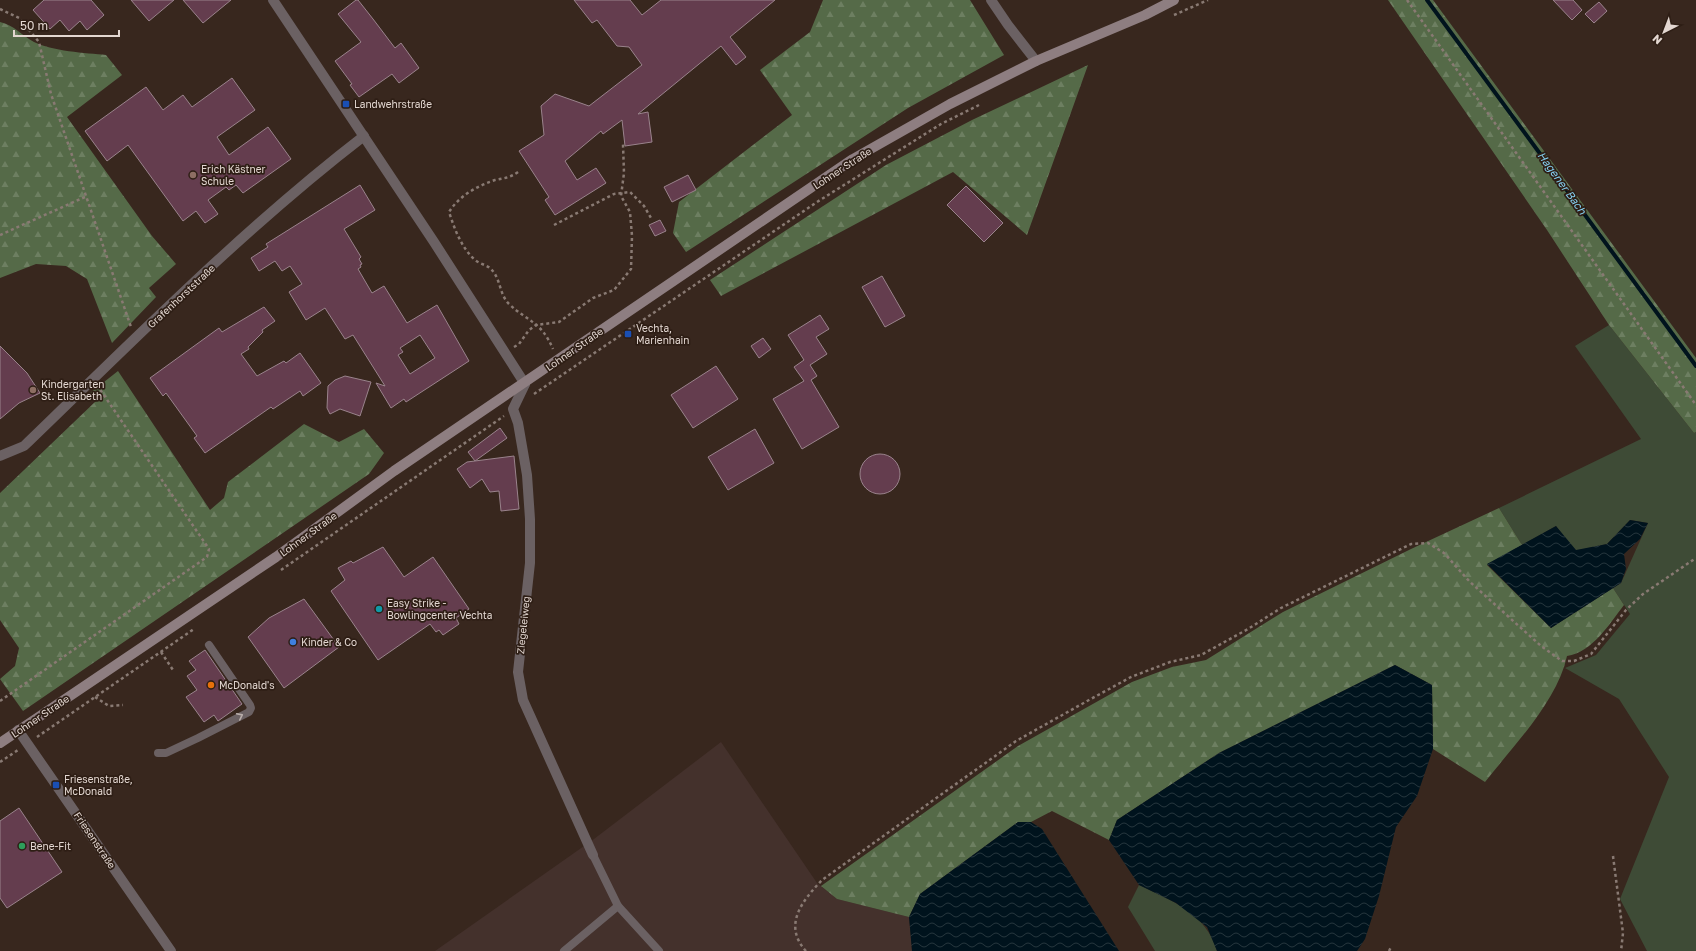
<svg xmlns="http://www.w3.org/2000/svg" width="1696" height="951" viewBox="0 0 1696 951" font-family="'Golos Text',sans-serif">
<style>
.industrial{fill:#44312c}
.grass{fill:#3e4b36}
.forest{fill:url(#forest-firs)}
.water{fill:url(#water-waves)}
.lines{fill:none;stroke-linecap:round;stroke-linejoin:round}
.stream{stroke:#00131d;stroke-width:4}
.building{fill:#643d4e;stroke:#9a838c;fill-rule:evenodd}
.path{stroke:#897a73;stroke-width:2.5;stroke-dasharray:3 3;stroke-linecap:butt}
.service{stroke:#6b6163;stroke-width:8}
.minor{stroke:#6b6163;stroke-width:10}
.tertiary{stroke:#6b6163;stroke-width:10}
.secondary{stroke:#8e7e81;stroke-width:10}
.oneway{stroke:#b9aeaa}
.transit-dot{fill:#1a4fb4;stroke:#2e1e15;stroke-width:1.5}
.education-dot{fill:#8d6e63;stroke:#2e1e15;stroke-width:1.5}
.culture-dot{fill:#0f9aa8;stroke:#2e1e15;stroke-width:1.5}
.shop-dot{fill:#3f7fe0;stroke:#2e1e15;stroke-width:1.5}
.food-dot{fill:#e8710a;stroke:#2e1e15;stroke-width:1.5}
.leisure-dot{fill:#2e9e5b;stroke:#2e1e15;stroke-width:1.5}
.labels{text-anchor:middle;stroke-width:3.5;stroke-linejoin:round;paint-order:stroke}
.poi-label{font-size:10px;fill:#e3d7d1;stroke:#2e1e15;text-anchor:start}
.street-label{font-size:10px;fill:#e3d7d1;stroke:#2e1e15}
.water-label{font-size:11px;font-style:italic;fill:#85d0f2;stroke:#2e1e15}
</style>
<defs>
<pattern id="forest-firs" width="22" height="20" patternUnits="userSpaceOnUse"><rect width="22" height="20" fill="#556a48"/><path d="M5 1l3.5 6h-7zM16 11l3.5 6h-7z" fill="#6d7f61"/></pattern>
<pattern id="water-waves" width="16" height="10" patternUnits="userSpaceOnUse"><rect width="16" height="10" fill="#00131d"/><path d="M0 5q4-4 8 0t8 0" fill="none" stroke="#25353d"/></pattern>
</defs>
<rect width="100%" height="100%" fill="#38271e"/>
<path class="industrial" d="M 721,742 L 817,883 L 837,899 L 909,917 L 912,951 L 435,951 L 594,839 Z"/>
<g class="grass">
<path d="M 1609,325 L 1694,433 L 1696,432 L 1696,951 L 1647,951 L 1620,899 L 1669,777 L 1619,699 L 1565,668 L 1596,655 L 1630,614 L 1613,588 L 1621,583 L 1648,523 L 1630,520 L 1607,544 L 1575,551 L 1556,526 L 1522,545 L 1499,508 L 1641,439 L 1575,346 Z"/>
<path d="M 1139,885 C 1171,900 1207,914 1217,951 L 1155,951 L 1128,907 Z"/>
</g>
<g class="forest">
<path d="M 823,0 L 970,0 L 1004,55 L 908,108 L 686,252 L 673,233 L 679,202 L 792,115 L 760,70 L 810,32 Z"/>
<path d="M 1388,0 L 1433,0 L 1696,358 L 1696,432 L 1694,433 L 1609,325 L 1547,230 Z"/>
<path d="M 0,22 C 14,25 21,35 34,42 C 51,51 86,53 106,55 L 122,75 L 67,117 L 152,236 L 176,264 L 149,288 L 156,297 L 112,343 L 87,279 L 66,266 L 36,264 L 0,278 Z"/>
<path d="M 1088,65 L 1027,235 L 953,172 L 721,296 L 710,280 L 886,165 L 972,120 Z"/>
<path d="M 118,371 L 210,510 L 224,498 L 228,482 L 304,424 L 339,442 L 364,429 L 384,453 L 369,474 L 23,711 L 0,679 L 15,666 L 19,648 L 0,620 L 0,493 L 96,401 L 90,393 Z"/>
<path d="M 1499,508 L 1522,545 L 1487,565 L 1551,628 L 1613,588 L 1624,605 C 1609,624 1593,652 1567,656 C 1557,702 1513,746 1485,782 L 1433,749 L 1432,685 L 1395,665 L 1219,753 L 1117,820 L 1109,840 L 1052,811 L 1031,822 L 1018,822 L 920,894 L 909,917 L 837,899 L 821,886 L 1018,746 L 1132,682 L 1172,667 L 1206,660 L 1283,612 L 1411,549 Z"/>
</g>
<g class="water">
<path d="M 1630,520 L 1648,523 L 1640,539 L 1624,554 L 1626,569 L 1621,583 L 1551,628 L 1487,564 L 1556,526 L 1576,550 L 1607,544 Z"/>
<path d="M 1395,665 L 1432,685 L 1433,749 L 1417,796 L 1396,827 L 1379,896 L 1365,939 L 1357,951 L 1217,951 L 1207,927 L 1176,903 L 1139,885 L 1109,840 L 1117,820 L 1219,753 Z"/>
<path d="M 1018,822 L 1031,822 L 1042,829 L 1119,951 L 912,951 L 909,917 L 920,894 Z"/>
</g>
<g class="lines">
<path class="stream" d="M 1427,0 L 1696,366"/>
</g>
<g class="building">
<path d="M 44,0 L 91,0 L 104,15 L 87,30 L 80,21 L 69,31 L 60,20 L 50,29 L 33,10 Z"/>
<path d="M 131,0 L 174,0 L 149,21 Z"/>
<path d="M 183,0 L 231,0 L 203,23 Z"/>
<path d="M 356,0 L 358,0 L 373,19 L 395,48 L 401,43 L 419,68 L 399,83 L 392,74 L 359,97 L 350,85 L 352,84 L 335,61 L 361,42 L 338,14 Z"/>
<path d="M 574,0 L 630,0 L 642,15 L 661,0 L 775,0 L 730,37 L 746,57 L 736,65 L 721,46 L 638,114 L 648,112 L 652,142 L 625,146 L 622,120 L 603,134 L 601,131 L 565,161 L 577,180 L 596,168 L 606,183 L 555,215 L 545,200 L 549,197 L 519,151 L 544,135 L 541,106 L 555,94 L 589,106 L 642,65 L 629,47 L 617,46 L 597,20 L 592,23 Z"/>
<path d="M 1553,0 L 1573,0 L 1582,10 L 1572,20 Z"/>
<path d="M 1599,2 L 1607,11 L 1594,23 L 1585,14 Z"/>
<path d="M 232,78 L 255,110 L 217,137 L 229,155 L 268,127 L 291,159 L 243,193 L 236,185 L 229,190 L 226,187 L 208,200 L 218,214 L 205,223 L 196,211 L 183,221 L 128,145 L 107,161 L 85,131 L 146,87 L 163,110 L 183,95 L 192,107 Z"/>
<path d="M 688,175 L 696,190 L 672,202 L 664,187 Z"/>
<path d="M 360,185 L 375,210 L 344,229 L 361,257 L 359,259 L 362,264 L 360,265 L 361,267 L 358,269 L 372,293 L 384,286 L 407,323 L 437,305 L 469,361 L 406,402 L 404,399 L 391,408 L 376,383 L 385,386 L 353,335 L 345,339 L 325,308 L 306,320 L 289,292 L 302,284 L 290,266 L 282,271 L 275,261 L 259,271 L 251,258 L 268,247 L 266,244 ZM 420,335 L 435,358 L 410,374 L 398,355 L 403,352 L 400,348 Z"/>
<path d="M 966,186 L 1003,223 L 984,242 L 947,205 Z"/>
<path d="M 660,220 L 666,231 L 655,236 L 649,225 Z"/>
<path d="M 882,276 L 905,316 L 885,327 L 862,287 Z"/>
<path d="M 264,307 L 275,321 L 262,330 L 263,332 L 248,347 L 249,349 L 241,354 L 257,376 L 284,361 L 286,363 L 300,353 L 321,383 L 303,396 L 300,391 L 273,409 L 271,407 L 205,453 L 194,438 L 197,436 L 166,393 L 163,396 L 150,378 L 219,328 L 222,332 Z"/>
<path d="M 820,315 L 829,329 L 816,337 L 827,354 L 810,365 L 817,376 L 811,380 L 839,427 L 802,449 L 773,399 L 804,381 L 794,367 L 804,360 L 788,335 Z"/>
<path d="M 763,338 L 771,349 L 759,358 L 751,346 Z"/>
<path d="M 0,346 L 27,373 L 40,393 L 19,403 L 0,419 Z"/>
<path d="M 716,366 L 738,399 L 693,428 L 671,395 Z"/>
<path d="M 345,376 L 371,382 L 360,416 L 340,409 L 330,414 L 327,408 L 328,386 L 335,380 Z"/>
<path d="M 500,428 L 507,438 L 475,461 L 468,452 Z"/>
<path d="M 755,429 L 774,463 L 728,490 L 708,457 Z"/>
<circle cx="880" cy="474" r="20"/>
<path d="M 514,456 L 519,509 L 501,511 L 499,491 L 490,492 L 482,479 L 470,488 L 457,469 L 467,462 Z"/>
<path d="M 383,547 L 404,577 L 433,557 L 469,609 L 456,618 L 459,624 L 443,635 L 439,630 L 436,632 L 430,624 L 378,660 L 331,591 L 345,580 L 338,568 L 351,561 L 353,563 Z"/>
<path d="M 304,599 L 339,647 L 284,688 L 248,637 L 269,618 Z"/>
<path d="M 205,650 L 242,704 L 218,721 L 214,715 L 204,722 L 186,697 L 197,690 L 187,676 L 196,670 L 189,661 Z"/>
<path d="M 19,808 L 62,872 L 7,908 L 0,898 L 0,821 Z"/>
</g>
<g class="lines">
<g class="path">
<path d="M 1407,0 L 1696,405"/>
<path d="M 0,9 L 19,18 L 39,42 L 51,94 L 131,327"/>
<path d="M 1174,15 L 1208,0"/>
<path d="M 518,172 C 510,178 504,178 495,180 C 477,186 459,196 449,212 C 455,230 461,247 475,260 C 480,264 487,265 491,269 C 501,279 499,294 509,304 C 528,322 541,321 553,349"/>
<path d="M 554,225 L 614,194 L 630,192 L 644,206 L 651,218"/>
<path d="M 0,235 L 85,197"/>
<path d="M 514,347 L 519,344 L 529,330 L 536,325 L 559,322 L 593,298 L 614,290 L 631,269 L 632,236 L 630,212 L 621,196 L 624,173 L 623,144"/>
<path d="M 534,394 L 817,202 L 941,124 L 979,105"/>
<path d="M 281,570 L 504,416"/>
<path d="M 161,652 L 173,670"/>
<path d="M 95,697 L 109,706 L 123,705"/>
<path d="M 0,701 L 207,557 L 209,549 L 99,388"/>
<path d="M 37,737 L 194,629"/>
<path d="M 0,762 L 18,750"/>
<path d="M 1613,856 L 1623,933 L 1621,951"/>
<path d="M 806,951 C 782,925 803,900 822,880 L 1016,741 L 1089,700 L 1131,677 L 1170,662 L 1201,655 L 1248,629 L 1281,608 L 1411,544 L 1428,543 L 1444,553 L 1470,582 L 1541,646 L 1562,661 L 1574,661 L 1591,654 L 1626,610 L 1643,594 L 1696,558"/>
<path d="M 1389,951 L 1391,947"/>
</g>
<g class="service">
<path d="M 158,753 L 166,753 L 198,738 L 249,712 L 251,708 L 250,705 L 209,645"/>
<path d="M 618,906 L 659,951"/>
<path d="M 564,951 L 618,906 L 593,855"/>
</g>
<g class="minor">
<path d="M 991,0 L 1008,25 L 1036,61"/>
<path d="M 525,384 L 513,409 L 518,423 L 527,475 L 530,519 L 530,563 L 518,672 L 523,700 L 593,855"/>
<path d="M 0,456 L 24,446 C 134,340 242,230 364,136"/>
<path d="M 18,730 L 171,951"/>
</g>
<path class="tertiary" d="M 273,0 L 434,242 L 525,384"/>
<path class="secondary" d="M 0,743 L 276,557 L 394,471 L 853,159 L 950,104 L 1036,61 L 1145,15 L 1174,0"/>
</g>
<defs><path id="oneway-chevron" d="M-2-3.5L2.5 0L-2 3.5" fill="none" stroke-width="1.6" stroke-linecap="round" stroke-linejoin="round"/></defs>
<use class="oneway" href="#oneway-chevron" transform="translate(240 716) rotate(-26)"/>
<g class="transit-dot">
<rect x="342" y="100" width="8" height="8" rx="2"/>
<rect x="624" y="330" width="8" height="8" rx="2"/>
<rect x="52" y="781" width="8" height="8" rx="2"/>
</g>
<g class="education-dot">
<circle cx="193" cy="175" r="4"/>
<circle cx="33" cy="390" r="4"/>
</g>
<circle class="culture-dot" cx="379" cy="609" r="4"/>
<circle class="shop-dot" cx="293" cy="642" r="4"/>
<circle class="food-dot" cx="211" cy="685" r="4"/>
<circle class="leisure-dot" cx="22" cy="846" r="4"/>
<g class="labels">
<g class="poi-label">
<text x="354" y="108">Landwehrstraße</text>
<text x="201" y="173">Erich Kästner<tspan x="201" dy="12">Schule</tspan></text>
<text x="636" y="332">Vechta,<tspan x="636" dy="12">Marienhain</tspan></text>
<text x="41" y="388">Kindergarten<tspan x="41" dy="12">St. Elisabeth</tspan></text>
<text x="387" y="607">Easy Strike -<tspan x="387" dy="12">Bowlingcenter Vechta</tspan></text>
<text x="301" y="646">Kinder &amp; Co</text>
<text x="219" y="689">McDonald's</text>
<text x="64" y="783">Friesenstraße,<tspan x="64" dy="12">McDonald</tspan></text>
<text x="30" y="850">Bene-Fit</text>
</g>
<g class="street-label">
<text transform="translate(842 168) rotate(-33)" y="4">Lohner Straße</text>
<text transform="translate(181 296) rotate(-43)" y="4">Grafenhorststraße</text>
<text transform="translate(574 349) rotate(-35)" y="4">Lohner Straße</text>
<text transform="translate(308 534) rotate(-36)" y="4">Lohner Straße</text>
<text transform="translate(523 625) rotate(-84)" y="4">Ziegeleiweg</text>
<text transform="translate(40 716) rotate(-34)" y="4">Lohner Straße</text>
<text transform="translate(95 840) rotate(56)" y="4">Friesenstraße</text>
</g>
<g class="water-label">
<text transform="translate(1562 183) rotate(54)" y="4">Hagener Bach</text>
</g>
</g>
<g transform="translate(1664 32) rotate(222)" stroke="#2e1e15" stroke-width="3" paint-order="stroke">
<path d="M0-3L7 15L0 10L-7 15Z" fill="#e3d7d1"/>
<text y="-6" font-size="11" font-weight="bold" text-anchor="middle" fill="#e3d7d1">N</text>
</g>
<path d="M14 30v6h105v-6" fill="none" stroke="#e3d7d1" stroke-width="2"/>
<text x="20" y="30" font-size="12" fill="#e3d7d1" stroke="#2e1e15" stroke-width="3" paint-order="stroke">50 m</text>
</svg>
